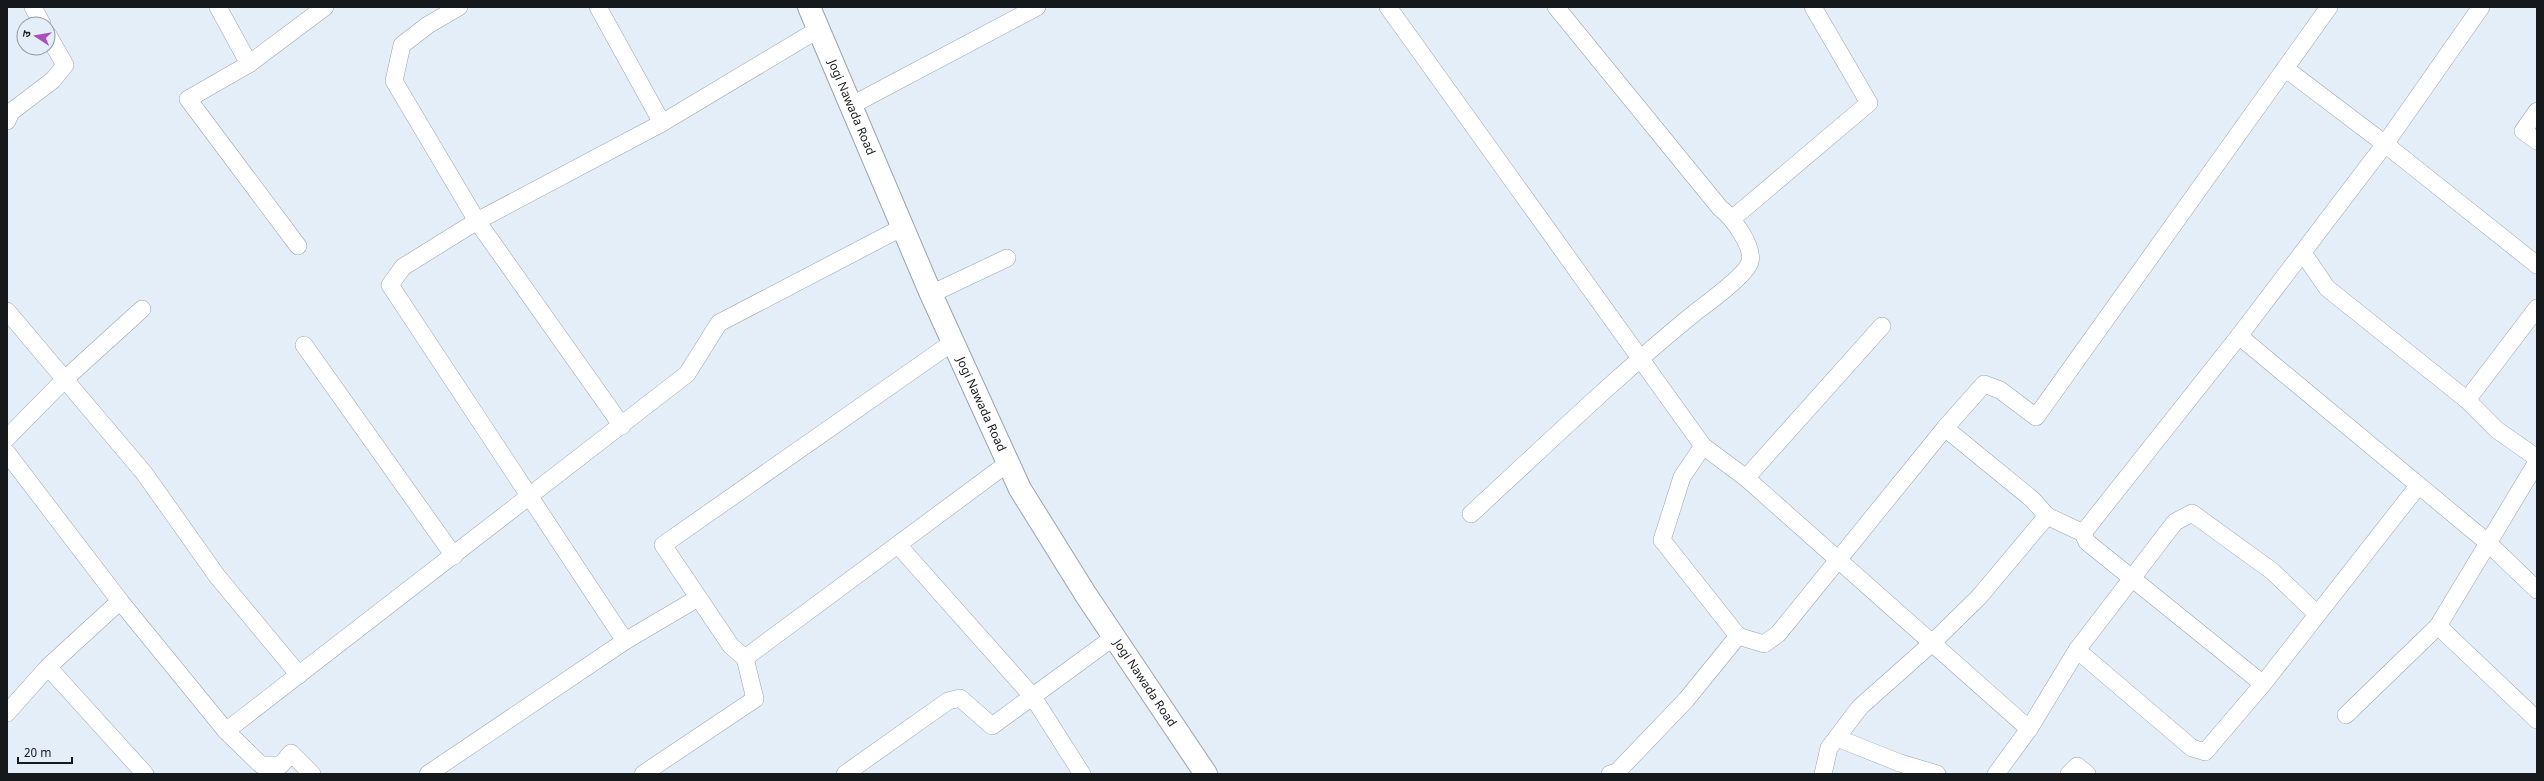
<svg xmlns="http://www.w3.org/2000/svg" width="2544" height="781" viewBox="0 0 2544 781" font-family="Georgia,'Noto Sans Devanagari',serif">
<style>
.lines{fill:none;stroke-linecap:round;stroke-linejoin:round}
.street-casing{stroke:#9aa4ad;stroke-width:18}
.secondary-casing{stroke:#9aa4ad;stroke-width:24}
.street{stroke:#fff;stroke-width:17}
.secondary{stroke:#fff;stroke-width:22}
.labels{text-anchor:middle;stroke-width:3;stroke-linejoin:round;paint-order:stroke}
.street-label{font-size:12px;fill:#16191c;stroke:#e4eef8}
</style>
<rect width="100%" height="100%" fill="#e4eef8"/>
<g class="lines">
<defs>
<g id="street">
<path d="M 33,7 L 42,24"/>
<path d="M 218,7 L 249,64"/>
<path d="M 459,7 L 428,25 L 402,45 L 394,81 L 477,221 L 622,426"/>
<path d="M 598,7 L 662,123"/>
<path d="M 1388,7 L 1703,446 L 1746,478 L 2029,729"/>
<path d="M 2481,7 L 2385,144 L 2537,265"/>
<path d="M 852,105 L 1037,7"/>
<path d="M 2537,111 L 2523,131 L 2537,141"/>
<path d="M 7,121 L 11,112 L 53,80 L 65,65 L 48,35"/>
<path d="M 1733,218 L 1869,103 L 1813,7"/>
<path d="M 298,246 L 188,99 L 249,64 L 325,7"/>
<path d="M 2303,253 L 2327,288 L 2467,400 L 2497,430 L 2537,458"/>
<path d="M 931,294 L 1007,258"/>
<path d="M 7,311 L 144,473 L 217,576 L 299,675"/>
<path d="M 2239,336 L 2487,542 L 2537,590"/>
<path d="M 304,345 L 454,556"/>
<path d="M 2467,400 L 2537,308"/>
<path d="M 1945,428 L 1984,384 L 2000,390 L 2036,417 L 2329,7"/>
<path d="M 7,438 L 65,379 L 142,309"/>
<path d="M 1703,446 L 1682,477 L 1662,540 L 1738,636 L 1764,644 L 1778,634 L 1945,428 L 2033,500 L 2047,516 L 2083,533 L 2087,542 L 2263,684"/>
<path d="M 7,453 L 120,601"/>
<path d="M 1746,478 L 1882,326"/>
<path d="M 1471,514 C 1545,446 1618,375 1697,311 C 1709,302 1746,275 1750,262 C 1754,246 1732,217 1720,208 L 1556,7"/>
<path d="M 2083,533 L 2239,336 L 2385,144 L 2286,69"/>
<path d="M 898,545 L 1033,697 L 1082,774"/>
<path d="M 2438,626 L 2537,720"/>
<path d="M 625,641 L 390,285 L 403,267 L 477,221 L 662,123 L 819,29"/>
<path d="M 2077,650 L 2192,748 L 2205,752 L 2263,684 L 2418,486"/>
<path d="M 745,658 L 1008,463"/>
<path d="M 48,667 L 145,774"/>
<path d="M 7,713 L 48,667 L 120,601 L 226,731 L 261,765 L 281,765 L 291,753 L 312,774"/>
<path d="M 2346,715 L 2438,626 L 2537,462"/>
<path d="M 226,731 L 687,374 L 719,323 L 903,227"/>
<path d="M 1837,738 L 1900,763 L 1937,774"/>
<path d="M 428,774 L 625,641 L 698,598"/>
<path d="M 643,774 L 755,699 L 745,658 L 731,646 L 663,545 L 953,342"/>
<path d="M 845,774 L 948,701 L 960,698 L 992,726 L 1114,637"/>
<path d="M 1610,774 L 1617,772 L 1686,700 L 1738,636"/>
<path d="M 1823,774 L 1829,748 L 1860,707 L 1931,644 L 1979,597 L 2047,516"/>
<path d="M 1996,774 L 2029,729 L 2077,650 L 2175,522 L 2192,513 L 2272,571 L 2317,614"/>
<path d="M 2069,774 L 2077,766 L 2087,774"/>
</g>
<g id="secondary">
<path id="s1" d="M 809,7 L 931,294 L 1020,489 L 1086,595 L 1206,774"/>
</g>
</defs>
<use href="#street" class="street-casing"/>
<use href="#secondary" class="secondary-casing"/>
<use href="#street" class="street"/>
<use href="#secondary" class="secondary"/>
</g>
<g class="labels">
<g class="street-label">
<text dy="4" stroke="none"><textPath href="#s1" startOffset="109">Jogi Nawada Road</textPath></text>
<text dy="4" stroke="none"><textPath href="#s1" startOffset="433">Jogi Nawada Road</textPath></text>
<text dy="4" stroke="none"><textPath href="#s1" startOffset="757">Jogi Nawada Road</textPath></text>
</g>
</g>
<rect width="2544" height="781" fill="none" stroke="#16191c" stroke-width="16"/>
<g transform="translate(36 36) rotate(282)"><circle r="19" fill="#e4eef8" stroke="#9299a0"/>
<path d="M0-3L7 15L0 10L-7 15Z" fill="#aa50bc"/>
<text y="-6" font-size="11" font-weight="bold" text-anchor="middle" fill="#16191c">उ</text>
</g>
<path d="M18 757v6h54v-6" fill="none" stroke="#16191c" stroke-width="2"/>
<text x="24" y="757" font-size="12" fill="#16191c" stroke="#e4eef8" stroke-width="3" paint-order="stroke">20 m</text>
</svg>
